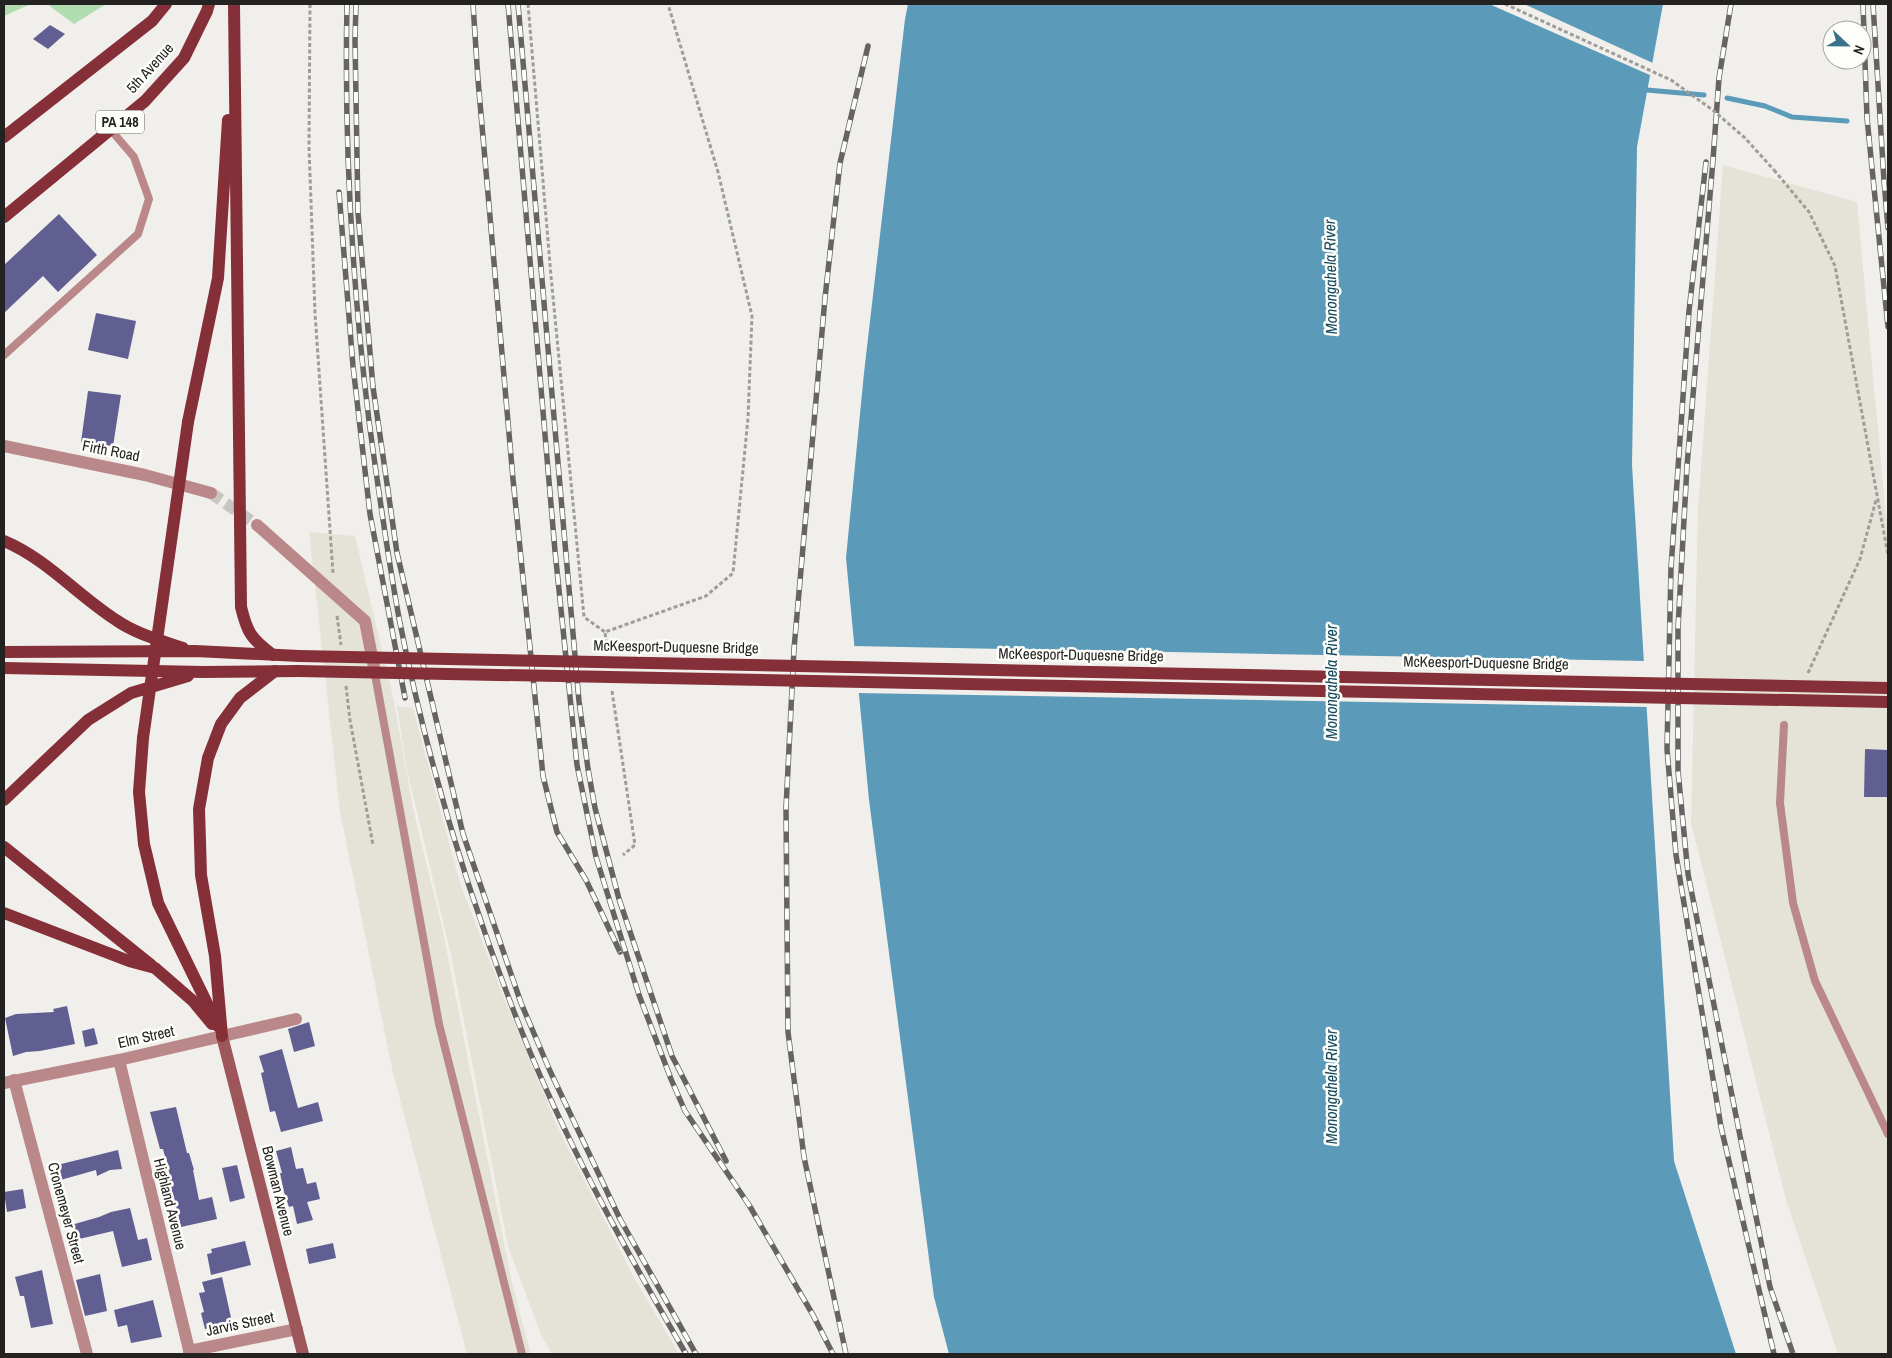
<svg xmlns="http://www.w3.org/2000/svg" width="1892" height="1358" viewBox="0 0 1892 1358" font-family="'Archivo Narrow',sans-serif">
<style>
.built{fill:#e5e3d8}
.green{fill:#b1dcb0}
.water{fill:#5b9ab8}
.pier{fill:#f0efeb}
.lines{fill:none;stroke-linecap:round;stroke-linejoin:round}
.stream{stroke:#5b9ab8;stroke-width:5}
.building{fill:#615f91}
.minor-tunnel{stroke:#c7c6c3;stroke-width:12;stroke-dasharray:12 6;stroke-linecap:butt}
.path{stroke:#9e9d9b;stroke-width:3;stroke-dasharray:4 2.5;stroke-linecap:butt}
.service{stroke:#bb8889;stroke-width:8}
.minor{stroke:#bb8889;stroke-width:12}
.secondary{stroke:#9d5659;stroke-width:12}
.primary{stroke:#852f38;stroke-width:12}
.rail-casing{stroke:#656462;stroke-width:5.5}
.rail{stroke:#fdfdf9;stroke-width:4;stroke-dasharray:11;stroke-linecap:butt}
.path-bridge{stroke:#9e9d9b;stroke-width:3;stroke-dasharray:4 2.5;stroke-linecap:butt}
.primary-bridge{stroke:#852f38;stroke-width:12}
.labels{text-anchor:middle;stroke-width:5;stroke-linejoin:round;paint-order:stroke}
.shield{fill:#fdfdf9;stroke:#646462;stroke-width:1}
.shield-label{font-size:14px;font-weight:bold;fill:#232221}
.street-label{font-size:15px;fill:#232221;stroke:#fdfdf9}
.water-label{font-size:16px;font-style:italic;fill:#15495f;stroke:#fdfdf9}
</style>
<rect width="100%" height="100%" fill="#f0efeb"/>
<g class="built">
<path d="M 1723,165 L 1857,202 L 1888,538 L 1888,1354 L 1838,1354 L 1786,1200 L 1691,823 L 1698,508 Z"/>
<path d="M 309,532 L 355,536 L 393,697 L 414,813 L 442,927 L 512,1283 L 531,1354 L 467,1354 L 393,1073 L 340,812 Z"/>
<path d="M 397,706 L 413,708 L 460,883 L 506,1003 L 557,1126 L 633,1276 L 679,1354 L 552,1354 L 541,1335 L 508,1246 L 451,955 L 406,766 Z"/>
</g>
<g class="green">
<path d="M 4,4 L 31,4 L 4,16 Z"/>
<path d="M 47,4 L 106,4 L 74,24 Z"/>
</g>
<path class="water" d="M 908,4 L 1663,4 L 1637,147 L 1632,465 L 1674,1161 L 1736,1354 L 949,1354 L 934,1297 L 869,800 L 846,558 L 864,373 L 905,19 Z"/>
<g class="pier">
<path d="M 1489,4 L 1524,4 L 1655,64 L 1652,76 Z"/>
<path d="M 852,646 L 1646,661 L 1649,707 L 856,693 Z"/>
</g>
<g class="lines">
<g class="stream">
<path d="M 1647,90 L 1704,95"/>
<path d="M 1727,98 L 1765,106 L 1792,117 L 1847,121"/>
</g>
</g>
<g class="building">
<path d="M 50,25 L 65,34 L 48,49 L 33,39 Z"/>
<path d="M 59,214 L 97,255 L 58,292 L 43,276 L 4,313 L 4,265 Z"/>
<path d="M 96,313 L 136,321 L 128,359 L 88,350 Z"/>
<path d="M 88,391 L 121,395 L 113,446 L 81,442 Z"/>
<path d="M 1865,749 L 1888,750 L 1888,797 L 1864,797 Z"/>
<path d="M 67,1006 L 75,1044 L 40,1051 L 26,1052 L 13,1056 L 5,1018 L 16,1014 L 54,1012 L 53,1009 Z"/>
<path d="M 309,1022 L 315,1046 L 294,1052 L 288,1029 Z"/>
<path d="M 94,1028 L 98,1044 L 85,1047 L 82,1031 Z"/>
<path d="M 282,1049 L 298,1108 L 318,1102 L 323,1121 L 281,1132 L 275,1111 L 270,1112 L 261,1073 L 264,1072 L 259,1056 Z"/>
<path d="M 176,1107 L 187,1153 L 189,1153 L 194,1170 L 193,1170 L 199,1200 L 212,1197 L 217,1219 L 181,1227 L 174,1197 L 170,1199 L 165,1181 L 171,1179 L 163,1149 L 160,1149 L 150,1112 Z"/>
<path d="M 291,1147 L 296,1169 L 303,1168 L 307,1184 L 316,1182 L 320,1199 L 307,1202 L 313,1220 L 297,1224 L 293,1206 L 289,1207 L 284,1192 L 280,1173 L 282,1173 L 276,1151 Z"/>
<path d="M 118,1150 L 122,1169 L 110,1170 L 97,1176 L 96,1170 L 57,1181 L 53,1166 Z"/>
<path d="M 237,1165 L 245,1198 L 230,1202 L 222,1168 Z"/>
<path d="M 23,1189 L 26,1208 L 7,1212 L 4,1192 Z"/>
<path d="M 130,1208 L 138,1240 L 147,1238 L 152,1260 L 122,1267 L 113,1231 L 75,1240 L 71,1225 L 99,1217 L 111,1212 Z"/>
<path d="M 245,1241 L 251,1265 L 211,1275 L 207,1254 L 212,1253 L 211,1249 Z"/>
<path d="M 333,1243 L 336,1258 L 309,1264 L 306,1249 Z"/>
<path d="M 42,1270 L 53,1324 L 31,1328 L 24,1296 L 20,1296 L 15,1277 Z"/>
<path d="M 100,1274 L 107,1311 L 85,1316 L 76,1280 Z"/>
<path d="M 222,1277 L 232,1322 L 205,1329 L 201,1313 L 204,1312 L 199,1293 L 205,1292 L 202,1282 Z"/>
<path d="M 153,1300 L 162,1337 L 131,1343 L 127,1325 L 118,1327 L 114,1310 Z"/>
</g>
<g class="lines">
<path class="minor-tunnel" d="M 211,493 L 257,525"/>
<g class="path">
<path d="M 310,4 L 309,147 L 315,313 L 333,573"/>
<path d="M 528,4 L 551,276 L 584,617 L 605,632"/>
<path d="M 1774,170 L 1809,212 L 1835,266 L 1888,555"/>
<path d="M 337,616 L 341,645"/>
<path d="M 607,650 L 605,632 L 706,596 L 733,573 L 748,418 L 752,316 L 718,172 L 668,4"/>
<path d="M 1808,673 L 1860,559 L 1876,500"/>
<path d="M 346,686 L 350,720 L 373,845"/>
<path d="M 612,691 L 635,845 L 623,855"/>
</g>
<g class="service">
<path d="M 4,355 L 138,234 L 149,199 L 134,157 L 110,129"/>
<path d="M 374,669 L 439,1024 L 522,1354"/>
<path d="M 1784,725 L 1780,803 L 1793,903 L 1815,981 L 1888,1134"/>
</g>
<g class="minor">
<path d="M 4,446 L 145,475 L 211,493"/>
<path d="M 257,525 L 365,621 L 374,667"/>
<path d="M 119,1060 L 190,1354"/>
<path d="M 14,1080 L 87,1354"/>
<path d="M 4,1083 L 119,1060 L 296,1019"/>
<path d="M 189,1351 L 297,1329"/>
</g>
<path class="secondary" d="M 222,1036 L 303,1354"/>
<g class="primary">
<path d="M 234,4 L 241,607 C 247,632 251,639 273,655"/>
<path d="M 4,137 L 152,21 L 166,4"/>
<path d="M 4,217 L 145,101 L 184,58 L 207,11 L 209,4"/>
<path d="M 188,422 L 218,278 L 228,120"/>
<path d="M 4,541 C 47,559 77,595 116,620 C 136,634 160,640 183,648"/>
<path d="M 4,652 L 195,651 L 299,656"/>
<path d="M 4,668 L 203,672 L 298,671"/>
<path d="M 143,738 L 139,792 L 144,844 L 158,903 L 218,1026"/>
<path d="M 4,800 L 88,720 L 131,693 L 188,676"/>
<path d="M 4,847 L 151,965"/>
<path d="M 4,913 L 129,961 L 155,968 L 193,1001 L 212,1024"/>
<path d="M 222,1036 L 215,956 L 201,875 L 199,809 L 208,758 L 221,724 L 240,698 L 275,671"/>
</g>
<defs>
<g id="rail">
<path d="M 347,4 C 344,144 352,282 369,421 C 378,487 387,552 399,618 C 428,766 473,912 530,1052 C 574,1157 629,1256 686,1354"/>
<path d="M 356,4 L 355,40 L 358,213 L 373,387 L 397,553 L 463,834 L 521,1003 L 550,1071 L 620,1219 L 696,1354"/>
<path d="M 473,4 L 478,80 L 513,479 L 543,776 L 557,832 L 586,880 L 620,952"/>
<path d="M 508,4 L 555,551 L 577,765 L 596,857 L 639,995 L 671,1079 L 685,1111 L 749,1205 L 813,1315 L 833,1354"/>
<path d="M 518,4 L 564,532 L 579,701 L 588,769 L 595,808 L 619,899 L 672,1056 L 726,1161"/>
<path d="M 1731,4 L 1719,78 L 1713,160 L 1687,466 L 1678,628 L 1678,771 L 1688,874 L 1770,1287 L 1793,1354"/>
<path d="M 1863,4 L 1867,118 L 1888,327"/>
<path d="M 1873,4 L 1884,181 L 1888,228"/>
<path d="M 1706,162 L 1689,311 L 1671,568 L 1667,749 L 1676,855 L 1721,1127 L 1774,1354"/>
<path d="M 339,192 L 353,366 L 370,514 L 405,698"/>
<path d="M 846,1354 L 804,1157 L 788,1032 L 786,808 L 794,649 L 825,298 L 840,163 L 868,46"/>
</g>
</defs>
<use href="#rail" class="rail-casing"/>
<use href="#rail" class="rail"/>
<path class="path-bridge" d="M 1505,4 L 1671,80 L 1714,111 L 1745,138 L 1774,170"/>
<g class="primary-bridge">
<path d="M 299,656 L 1888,688"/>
<path d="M 298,671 L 1888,702"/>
<path d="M 143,738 L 188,422"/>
</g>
</g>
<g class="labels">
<rect class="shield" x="96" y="110.5" width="48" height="23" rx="4"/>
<g class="shield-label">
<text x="120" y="127">PA 148</text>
</g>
<g class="street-label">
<text transform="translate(150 68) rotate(-48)" y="5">5th Avenue</text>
<text transform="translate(111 451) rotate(11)" y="5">Firth Road</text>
<text transform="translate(676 647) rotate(1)" y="5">McKeesport-Duquesne Bridge</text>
<text transform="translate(1081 655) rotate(1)" y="5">McKeesport-Duquesne Bridge</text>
<text transform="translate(1486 663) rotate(1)" y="5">McKeesport-Duquesne Bridge</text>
<text transform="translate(146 1037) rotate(-13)" y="5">Elm Street</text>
<text transform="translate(278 1191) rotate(76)" y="5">Bowman Avenue</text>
<text transform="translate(170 1204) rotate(76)" y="5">Highland Avenue</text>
<text transform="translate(66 1213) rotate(75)" y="5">Cronemeyer Street</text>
<text transform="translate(240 1324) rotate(-12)" y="5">Jarvis Street</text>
</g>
<g class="water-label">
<text transform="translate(1330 277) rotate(-91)" y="6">Monongahela River</text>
<text transform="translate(1331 682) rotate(-90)" y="6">Monongahela River</text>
<text transform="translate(1331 1087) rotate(-90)" y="6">Monongahela River</text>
</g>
</g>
<rect width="1892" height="1358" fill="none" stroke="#232221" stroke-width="10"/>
<g transform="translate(1847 45) rotate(112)"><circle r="24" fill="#fdfdf9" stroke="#a6a5a3"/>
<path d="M0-4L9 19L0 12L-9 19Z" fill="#39718c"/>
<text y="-8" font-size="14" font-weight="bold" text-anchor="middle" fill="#232221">N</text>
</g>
</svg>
